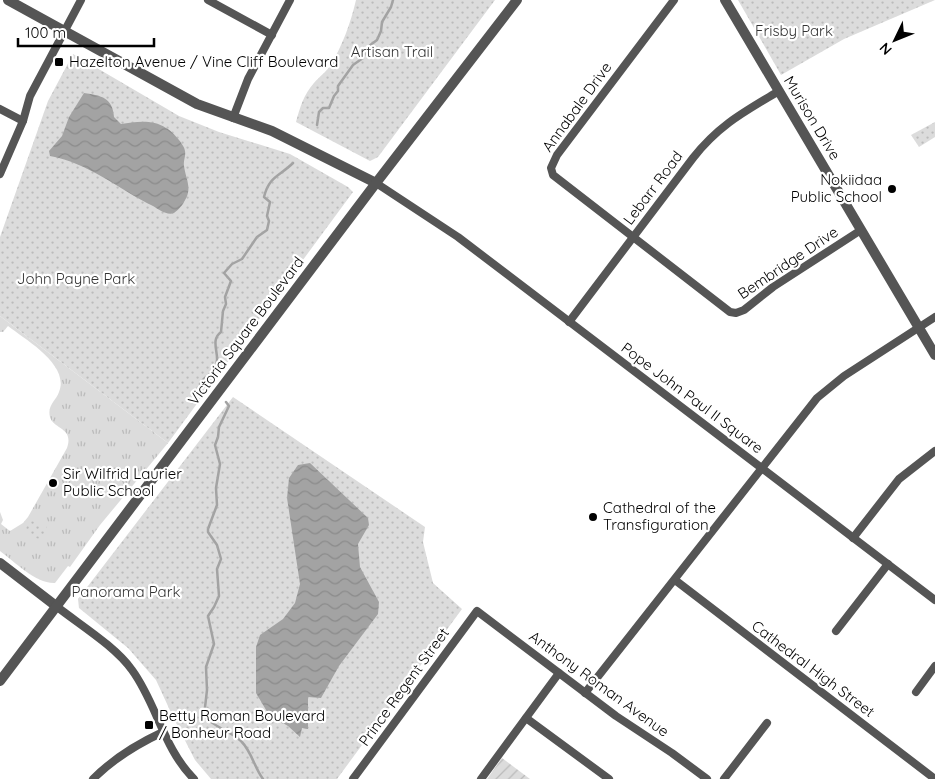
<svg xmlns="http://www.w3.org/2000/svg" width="935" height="779" viewBox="0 0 935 779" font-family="Quicksand,sans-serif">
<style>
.grass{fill:url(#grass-tufts)}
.park{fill:url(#park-dots)}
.garden{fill:url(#garden-furrows)}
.water{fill:url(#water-waves)}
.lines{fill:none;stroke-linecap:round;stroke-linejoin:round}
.stream{stroke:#a3a3a3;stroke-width:2.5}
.minor{stroke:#555;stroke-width:8}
.tertiary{stroke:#555;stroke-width:10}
.poi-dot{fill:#000;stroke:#fff;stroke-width:2}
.labels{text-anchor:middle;stroke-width:4.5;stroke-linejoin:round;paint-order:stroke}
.park-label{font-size:15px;fill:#333;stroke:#fff}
.poi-label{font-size:15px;fill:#000;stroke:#fff;text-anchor:start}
.street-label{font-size:15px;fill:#000;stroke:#fff}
</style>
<defs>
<pattern id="grass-tufts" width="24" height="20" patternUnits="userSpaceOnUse" patternTransform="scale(1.25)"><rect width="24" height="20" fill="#dcdcdc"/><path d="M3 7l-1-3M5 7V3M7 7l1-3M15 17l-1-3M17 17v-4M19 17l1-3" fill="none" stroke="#bbb"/></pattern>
<pattern id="park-dots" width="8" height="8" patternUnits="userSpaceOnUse" patternTransform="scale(1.25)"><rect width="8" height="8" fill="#dcdcdc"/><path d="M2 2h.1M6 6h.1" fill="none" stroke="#bbb" stroke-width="1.8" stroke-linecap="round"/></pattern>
<pattern id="garden-furrows" width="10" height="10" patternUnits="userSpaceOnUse" patternTransform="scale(1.25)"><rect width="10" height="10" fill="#dcdcdc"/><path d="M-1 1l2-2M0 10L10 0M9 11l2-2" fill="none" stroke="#bbb"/></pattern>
<pattern id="water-waves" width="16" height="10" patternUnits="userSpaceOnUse" patternTransform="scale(1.25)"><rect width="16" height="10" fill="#a3a3a3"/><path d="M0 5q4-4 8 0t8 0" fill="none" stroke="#8b8b8b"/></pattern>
</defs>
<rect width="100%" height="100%" fill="#fff"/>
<path class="grass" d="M 0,316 L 168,443 L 100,525 L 70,567 L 68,566 L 55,583 C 36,584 15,562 0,551 L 0,512 L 3,520 L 1,524 L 10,531 L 23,523 L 28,517 L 67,448 C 74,427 54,430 50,417 C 47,405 56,401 59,392 C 70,365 26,340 8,326 L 3,332 L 0,332 Z"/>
<g class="park">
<path d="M 356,0 L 495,0 L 378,157 L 370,161 L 296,122 C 300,107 304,94 314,83 C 319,77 326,72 330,66 C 342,47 351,22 356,0 Z"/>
<path d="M 738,0 L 935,0 L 844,39 L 781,75 Z"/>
<path d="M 73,54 L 179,116 L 219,132 L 290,154 L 348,187 L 353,192 L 168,443 L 0,316 L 0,237 L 48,101 Z"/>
<path d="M 935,122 L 935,137 L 919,147 L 911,135 Z"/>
<path d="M 233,397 L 425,527 L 423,542 L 433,583 L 462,609 L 337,779 L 211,779 L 195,760 L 173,717 L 156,680 L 128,648 L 79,608 L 78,599 Z"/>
<path d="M 29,520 L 47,526 L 42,540 L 24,534 Z"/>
</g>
<path class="garden" d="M 502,758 L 530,779 L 487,779 Z"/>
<g class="water">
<path d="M 84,93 C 102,96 112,97 114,117 L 121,124 C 136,122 152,119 166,128 C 171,130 185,145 185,151 C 186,156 183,161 184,166 C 186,180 193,189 184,202 C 182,206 177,211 174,213 C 167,216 158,209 153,206 C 118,189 89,163 50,156 L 49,151 L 62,136 L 69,117 Z"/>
<path d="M 310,463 L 368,518 L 369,525 L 358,544 L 360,567 L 379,602 L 378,614 L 339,666 L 321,698 L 308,697 L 308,729 L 302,728 L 300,737 L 288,726 L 269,715 L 256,693 L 256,647 L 260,635 L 283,619 L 295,603 L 300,584 L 287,498 L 289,478 L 298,465 Z"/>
</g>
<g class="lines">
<g class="stream">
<path d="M 317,125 L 319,112 L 323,108 L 329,108 L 334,96 L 338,91 L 338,86 L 353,65 L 363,58 L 369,46 L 377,40 L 381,31 L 382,22 L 391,7 L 393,0"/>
<path d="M 206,388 L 200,384 C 203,377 210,376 214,369 C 223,356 208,342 221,332 L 223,311 L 226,304 L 225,297 L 231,281 L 224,273 L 232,264 L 242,259 L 257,237 L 267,230 L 269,221 L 267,216 L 270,202 L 264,197 C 269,176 280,176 293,163"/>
<path d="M 226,402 L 229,406 L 219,427 L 218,437 L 215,445 L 220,464 L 216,488 L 217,505 L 208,529 L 208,532 L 217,545 L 221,559 L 217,569 L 219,596 L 214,607 L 208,616 L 214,644 L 206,667 L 207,690 L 204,716 C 214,727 230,731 241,741 C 252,752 254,767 263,779"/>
</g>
<g class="minor">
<path d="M 208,0 L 272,35"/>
<path d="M 674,0 L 557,155 L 551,168 L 553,175 L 730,312 L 736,313 L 744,310 L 773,287 L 861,230"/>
<path d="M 0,109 L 23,121"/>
<path d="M 233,118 L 248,79 L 290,0"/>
<path d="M 0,174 L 23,121 L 30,96 L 81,0"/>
<path d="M 376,183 L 458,237 L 935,600"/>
<path d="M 569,322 L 693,158 C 719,125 744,112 779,91"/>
<path d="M 853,538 L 899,479 L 935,451"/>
<path d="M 675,580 L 935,779"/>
<path d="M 56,606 C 80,625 115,646 132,670 C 157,704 163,748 194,779"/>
<path d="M 836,631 L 888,564"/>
<path d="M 916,692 L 935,666"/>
<path d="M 585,693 L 817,398 L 844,376 L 935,317"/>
<path d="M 526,718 L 609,779"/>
<path d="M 93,779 C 113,759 137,744 163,732"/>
<path d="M 353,779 L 477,611 L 616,716 L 672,753 L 707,779"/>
<path d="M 481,779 L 559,673"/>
<path d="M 724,779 L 767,723"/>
</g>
<g class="tertiary">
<path d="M 8,0 L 197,104 L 272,131 L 376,183"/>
<path d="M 725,0 L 935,355"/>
<path d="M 0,563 L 56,606"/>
<path d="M 0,681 L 376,183 L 517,0"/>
</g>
</g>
<g class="poi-dot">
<rect x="54" y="57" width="10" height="10" rx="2.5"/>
<circle cx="892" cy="189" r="5"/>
<circle cx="53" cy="483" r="5"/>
<circle cx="593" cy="517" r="5"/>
<rect x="144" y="720" width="10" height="10" rx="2.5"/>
</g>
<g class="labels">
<g class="park-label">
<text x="794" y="36">Frisby Park</text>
<text x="392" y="57">Artisan Trail</text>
<text x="76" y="284">John Payne Park</text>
<text x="126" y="597">Panorama Park</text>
</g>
<g class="poi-label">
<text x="69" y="67">Hazelton Avenue / Vine Cliff Boulevard</text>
<text x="882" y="185" text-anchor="end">Nokiidaa<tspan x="882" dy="17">Public School</tspan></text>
<text x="63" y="479">Sir Wilfrid Laurier<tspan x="63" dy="17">Public School</tspan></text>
<text x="603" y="513">Cathedral of the<tspan x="603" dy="17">Transfiguration</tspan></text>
<text x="159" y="721">Betty Roman Boulevard<tspan x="159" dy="17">/ Bonheur Road</tspan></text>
</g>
<g class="street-label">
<text transform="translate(577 107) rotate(-54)" y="5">Annabale Drive</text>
<text transform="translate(812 118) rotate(59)" y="5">Murison Drive</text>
<text transform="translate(653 188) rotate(-53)" y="5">Lebarr Road</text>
<text transform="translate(788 263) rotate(-34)" y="5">Bembridge Drive</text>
<text transform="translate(246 331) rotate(-53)" y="5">Victoria Square Boulevard</text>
<text transform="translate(692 398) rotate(37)" y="5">Pope John Paul II Square</text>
<text transform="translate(813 669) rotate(37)" y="5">Cathedral High Street</text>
<text transform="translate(599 684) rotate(36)" y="5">Anthony Roman Avenue</text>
<text transform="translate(404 687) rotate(-54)" y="5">Prince Regent Street</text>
</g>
</g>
<g transform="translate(895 40) rotate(227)" stroke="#ffffff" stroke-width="4" paint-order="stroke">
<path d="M0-4L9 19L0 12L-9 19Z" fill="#000000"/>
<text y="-8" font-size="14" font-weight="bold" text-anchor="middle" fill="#000000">N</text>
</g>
<path d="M18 38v8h136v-8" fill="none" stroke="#000000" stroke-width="2.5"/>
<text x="25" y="38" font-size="15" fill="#000000" stroke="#ffffff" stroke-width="4" paint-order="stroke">100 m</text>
</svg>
